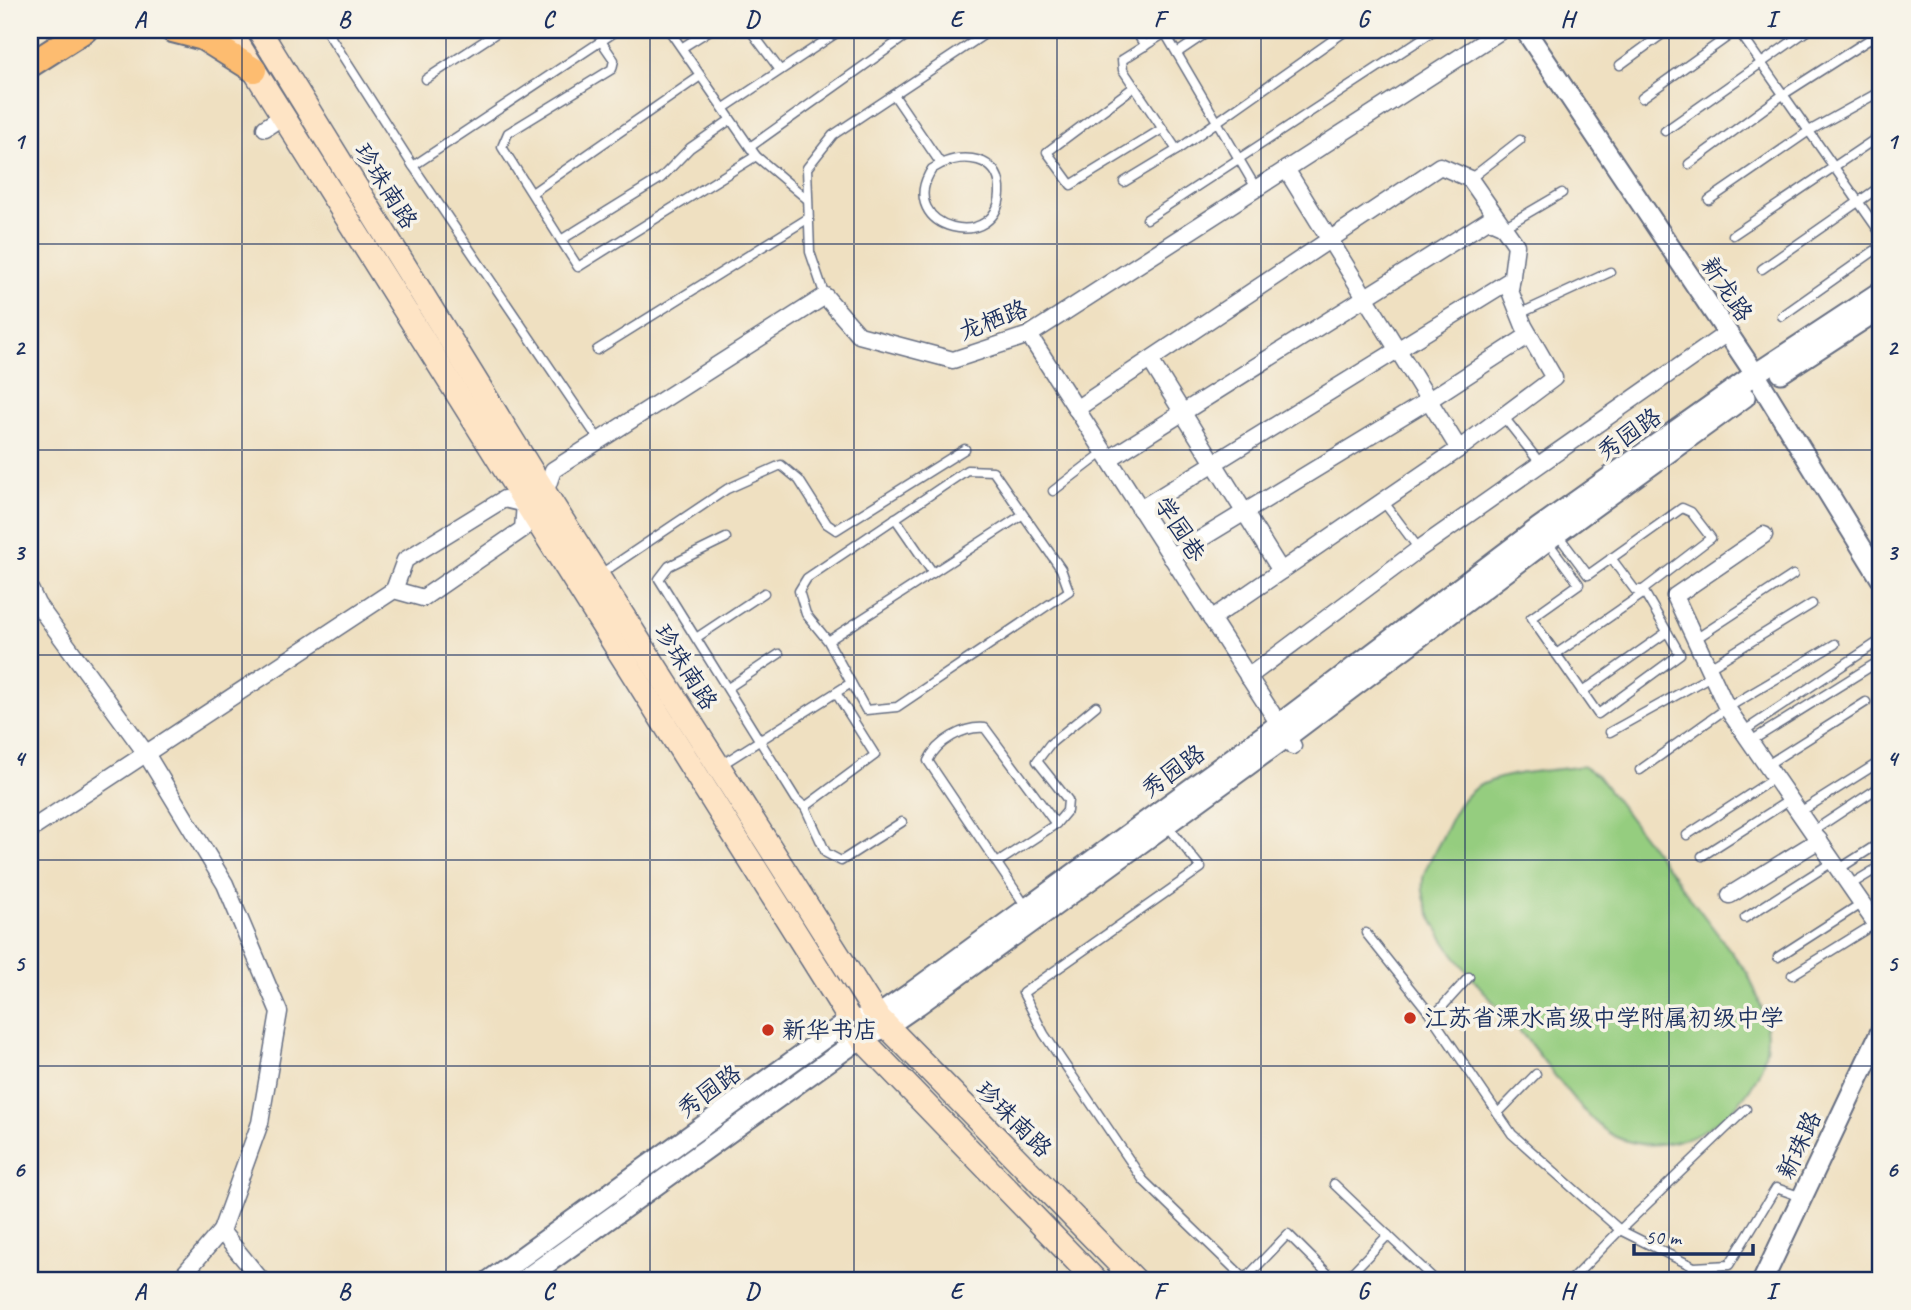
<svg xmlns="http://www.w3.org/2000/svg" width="1911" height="1310" viewBox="0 0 1911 1310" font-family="Caveat,'LXGW WenKai TC',sans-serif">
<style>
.green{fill:#95cd7f;stroke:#587e6e;stroke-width:2}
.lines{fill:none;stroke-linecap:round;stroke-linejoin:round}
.service-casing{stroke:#656d81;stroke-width:11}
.minor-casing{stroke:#656d81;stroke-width:19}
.tertiary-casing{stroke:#656d81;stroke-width:23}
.secondary-casing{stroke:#656d81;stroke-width:26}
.primary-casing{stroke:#656d81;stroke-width:28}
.service{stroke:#fff;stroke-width:8}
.minor{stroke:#fff;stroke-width:16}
.tertiary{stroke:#fff;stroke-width:19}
.secondary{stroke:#fee4c5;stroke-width:23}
.primary{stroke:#fdbc6f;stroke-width:24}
.grid{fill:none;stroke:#1b2f5e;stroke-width:2;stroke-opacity:0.55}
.poi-dot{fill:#c8321e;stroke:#f7f3e8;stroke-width:2.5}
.labels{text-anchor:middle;stroke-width:7;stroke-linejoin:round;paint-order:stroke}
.street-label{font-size:24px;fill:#1b2f5e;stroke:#f7f3e8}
.poi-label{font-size:24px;fill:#1b2f5e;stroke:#f7f3e8;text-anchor:start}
.neatline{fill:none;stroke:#1b2f5e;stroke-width:2.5}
.grid-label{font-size:23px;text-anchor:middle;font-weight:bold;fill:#1b2f5e}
</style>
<rect width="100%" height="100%" fill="#f7f3e8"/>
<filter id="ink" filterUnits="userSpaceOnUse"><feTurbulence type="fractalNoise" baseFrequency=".0143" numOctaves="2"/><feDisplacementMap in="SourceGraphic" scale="14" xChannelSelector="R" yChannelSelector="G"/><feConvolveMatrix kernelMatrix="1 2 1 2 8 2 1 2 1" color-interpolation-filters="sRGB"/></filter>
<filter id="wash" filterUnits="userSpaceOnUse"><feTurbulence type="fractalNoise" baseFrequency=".00686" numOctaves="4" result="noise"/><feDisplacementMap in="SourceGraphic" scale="28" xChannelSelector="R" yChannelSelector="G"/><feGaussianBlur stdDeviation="1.57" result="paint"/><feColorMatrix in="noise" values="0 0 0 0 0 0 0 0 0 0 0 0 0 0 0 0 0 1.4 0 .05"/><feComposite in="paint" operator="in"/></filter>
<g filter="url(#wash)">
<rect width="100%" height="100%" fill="#efe0c1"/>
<path class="green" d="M 1582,766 L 1597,775 L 1748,974 C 1759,999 1772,1027 1765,1055 C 1751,1114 1675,1164 1616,1137 C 1586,1123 1547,1063 1524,1036 C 1495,1003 1411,921 1424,874 C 1428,862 1437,848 1443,836 C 1451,819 1461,795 1479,786 C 1511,770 1548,772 1582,766 Z"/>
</g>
<g filter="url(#ink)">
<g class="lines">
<defs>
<g id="service">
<path d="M 326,30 L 413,166 L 599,440"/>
<path d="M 669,30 L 756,156 L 807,199"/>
<path d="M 750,30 L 780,70"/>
<path d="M 938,30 L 938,31"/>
<path d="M 1135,30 L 1145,46"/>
<path d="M 1596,30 L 1597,30"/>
<path d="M 1738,30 L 1881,234"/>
<path d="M 601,41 L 614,60 L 612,69 L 508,133 L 502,147 L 578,267 L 756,156"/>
<path d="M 683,47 L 710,30"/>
<path d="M 1177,53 L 1211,30"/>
<path d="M 1620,65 L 1668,30"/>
<path d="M 426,79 L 501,30"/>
<path d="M 1134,87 L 1047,152 L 1071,185 L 1162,129"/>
<path d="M 894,95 L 941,164 L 932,169 C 893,230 1003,256 1000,188 C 998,157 964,153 941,164"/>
<path d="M 1642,98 L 1737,30"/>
<path d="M 724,108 L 841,30"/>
<path d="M 1665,131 L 1808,30"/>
<path d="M 750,147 L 914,30"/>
<path d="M 1177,150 L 1123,70 L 1122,60 L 1165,33 L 1256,188"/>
<path d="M 1689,164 L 1784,94 L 1881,32"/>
<path d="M 413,166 L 618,30"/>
<path d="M 1470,179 L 1520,140"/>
<path d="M 1124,182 L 1177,150 L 1347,30"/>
<path d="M 532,193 L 699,77"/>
<path d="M 1709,200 L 1809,131 L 1881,91"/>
<path d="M 1147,219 L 1435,30"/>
<path d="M 1504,227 L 1562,193"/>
<path d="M 1733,235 L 1881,135"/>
<path d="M 561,240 L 661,178 L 690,148 L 730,120"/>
<path d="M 1762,269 L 1881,186"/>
<path d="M 825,296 L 810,252 L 807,168 L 833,135 L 991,30"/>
<path d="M 1519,314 L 1610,272"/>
<path d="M 1782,316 L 1881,246"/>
<path d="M 597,350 L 807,219"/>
<path d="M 1503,416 L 1540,463"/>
<path d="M 1053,491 L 1104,452"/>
<path d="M 1383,501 L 1419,549"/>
<path d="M 895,518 L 933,573"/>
<path d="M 726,538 L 669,566 L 659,579 L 796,799 L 805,807"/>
<path d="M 1547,541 L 1579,584 L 1531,618 L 1598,714 L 1680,654 L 1643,590 L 1711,538 L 1691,512 L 1682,508 L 1588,575 L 1558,535"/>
<path d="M 1611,558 L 1635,590 L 1643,590"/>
<path d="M 599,575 L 727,489 L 781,465 L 799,480 L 827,524 L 836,530 L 965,449"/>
<path d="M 696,638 L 764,593"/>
<path d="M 1694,640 L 1793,575"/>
<path d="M 828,641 L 806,614 L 799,591 L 807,578 L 967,470 L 993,471 L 1061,569 L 1069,591 L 897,707 L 866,710 L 828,641 L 1022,515"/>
<path d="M 1556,654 L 1644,593"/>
<path d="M 1708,668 L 1812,604"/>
<path d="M 728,688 L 779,654"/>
<path d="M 1582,692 L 1667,632"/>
<path d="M 836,693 L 875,755 L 805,807 L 826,853 L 841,861 L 902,822"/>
<path d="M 1744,731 L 1881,640"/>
<path d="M 1610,732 L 1711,676"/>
<path d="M 1751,741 L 1881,660"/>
<path d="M 721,765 L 851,683"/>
<path d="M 1767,765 L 1866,702"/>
<path d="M 1640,770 L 1727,708 L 1835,644"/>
<path d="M 1800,812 L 1881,761"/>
<path d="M 1056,824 L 1067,811 L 1068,800 L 1037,761 L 1050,744 L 1096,706"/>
<path d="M 1167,825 L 1201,868 L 1023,993 L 1044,1034 L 1143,1180 L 1243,1277"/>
<path d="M 1813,831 L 1881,786"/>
<path d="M 1687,835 L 1776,777"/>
<path d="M 1702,856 L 1791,799"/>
<path d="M 997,863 L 1056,824 L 985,728 C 964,726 937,741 928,761 L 1027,908"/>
<path d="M 1839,869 L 1881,842"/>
<path d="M 1850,885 L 1881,866"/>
<path d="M 1745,918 L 1834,861"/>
<path d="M 1366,933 L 1428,1011 L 1512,1134 L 1620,1230 L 1571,1280"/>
<path d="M 1778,957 L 1862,903"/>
<path d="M 1792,975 L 1876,923"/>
<path d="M 1432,1018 L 1469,977"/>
<path d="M 1746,1109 L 1620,1230 L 1694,1267 L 1729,1265 L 1776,1188 L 1802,1197"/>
<path d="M 1498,1113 L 1536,1074"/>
<path d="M 1334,1184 L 1435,1280"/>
<path d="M 1245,1279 L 1288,1234 L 1334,1280"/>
<path d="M 1345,1280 L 1388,1235"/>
</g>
<g id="minor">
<path d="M 265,128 L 283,116"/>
<path d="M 1286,169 L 1459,449"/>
<path d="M 1029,335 L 1293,746"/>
<path d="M 1150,360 L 1281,571"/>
<path d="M 1076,409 L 1440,166 L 1470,179 L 1516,245 L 1510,291 L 1524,326 L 1554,378 L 1459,449 L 1211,619"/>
<path d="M 1109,459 L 1488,220 L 1504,227"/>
<path d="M 1140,509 L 1512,279"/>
<path d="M 1764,535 L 1675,596 L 1727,708 L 1881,931"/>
<path d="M 1171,557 L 1429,400 L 1529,335"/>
<path d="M 30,589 L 37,604 L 145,752 L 225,884 L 279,1012 L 260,1123 L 221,1231 L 179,1280"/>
<path d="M 394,590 L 405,560 L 504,499 L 525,504 L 545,493 L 553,470 L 825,296 L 859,335 L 953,360 L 1029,335 L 1502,30"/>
<path d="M 1248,677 L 1419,549 L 1727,333"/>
<path d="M 30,830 L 394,590 L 423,598 L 523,529 L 525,504"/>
<path d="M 1730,895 L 1819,840"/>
<path d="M 221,1231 L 261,1280"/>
</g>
<g id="tertiary">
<path d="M 1525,30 L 1755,374 L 1881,579"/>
<path d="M 1781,373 L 1881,308"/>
<path d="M 490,1280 L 848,1021 L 877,1016 L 909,994 L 1279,724 L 1538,528 L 1755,374 L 1881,291"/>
<path d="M 524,1280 L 861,1038 L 886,1027 L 918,1005 L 1287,737 L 1547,541 L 1745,397"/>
<path d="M 1763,1280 L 1881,1031"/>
</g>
<g id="secondary">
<path d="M 229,30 L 836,997 L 861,1038 L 1095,1280"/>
<path d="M 259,30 L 545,493 L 877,1016 L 1135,1280"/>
</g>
<g id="primary">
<path d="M 172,30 L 203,38 L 254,70"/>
<path d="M 30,65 L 85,30"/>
</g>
</defs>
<use href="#service" class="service-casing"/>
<use href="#minor" class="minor-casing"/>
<use href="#tertiary" class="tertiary-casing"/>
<use href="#secondary" class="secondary-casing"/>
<use href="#primary" class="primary-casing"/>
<use href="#service" class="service"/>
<use href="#minor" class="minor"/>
<use href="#tertiary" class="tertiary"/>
<use href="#secondary" class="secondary"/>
<use href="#primary" class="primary"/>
</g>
</g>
<path class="grid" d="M 242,30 L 242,1280M 446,30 L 446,1280M 650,30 L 650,1280M 854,30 L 854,1280M 1057,30 L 1057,1280M 1261,30 L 1261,1280M 1465,30 L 1465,1280M 1669,30 L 1669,1280M 30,244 L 1881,244M 30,450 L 1881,450M 30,655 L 1881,655M 30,860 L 1881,860M 30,1066 L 1881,1066"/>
<g class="poi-dot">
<circle cx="1410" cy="1018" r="7"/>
<circle cx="768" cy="1030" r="7"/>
</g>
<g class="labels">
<g class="street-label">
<text transform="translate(386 186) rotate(58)" y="8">珍珠南路</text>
<text transform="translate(1727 289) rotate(56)" y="8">新龙路</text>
<text transform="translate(993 320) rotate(-21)" y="8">龙栖路</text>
<text transform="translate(1629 434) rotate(-35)" y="8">秀园路</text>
<text transform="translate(1180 529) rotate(57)" y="8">学园巷</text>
<text transform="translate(686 667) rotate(58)" y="8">珍珠南路</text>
<text transform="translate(1173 771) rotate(-36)" y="8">秀园路</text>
<text transform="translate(709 1091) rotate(-36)" y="8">秀园路</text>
<text transform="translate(1014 1119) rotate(45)" y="8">珍珠南路</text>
<text transform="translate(1799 1145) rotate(-65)" y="8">新珠路</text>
</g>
<g class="poi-label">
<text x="1424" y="1026">江苏省溧水高级中学附属初级中学</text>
<text x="782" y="1038">新华书店</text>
</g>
</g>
<rect width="1911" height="1310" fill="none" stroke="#f7f3e8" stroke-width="77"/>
<path d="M1634 1244v10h119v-10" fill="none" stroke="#1b2f5e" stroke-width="3.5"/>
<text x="1645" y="1244" font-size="21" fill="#1b2f5e" stroke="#f7f3e8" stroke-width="5" paint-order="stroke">50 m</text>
<rect x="38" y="38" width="1834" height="1234" class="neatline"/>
<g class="grid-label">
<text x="140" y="27">A</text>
<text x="344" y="27">B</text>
<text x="548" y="27">C</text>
<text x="752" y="27">D</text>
<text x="956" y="27">E</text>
<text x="1159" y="27">F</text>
<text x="1363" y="27">G</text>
<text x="1567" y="27">H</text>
<text x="1771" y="27">I</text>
<text x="19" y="149">1</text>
<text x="1892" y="149">1</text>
<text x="19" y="355">2</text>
<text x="1892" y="355">2</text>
<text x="19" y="560">3</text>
<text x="1892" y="560">3</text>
<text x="19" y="766">4</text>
<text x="1892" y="766">4</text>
<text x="19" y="971">5</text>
<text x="1892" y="971">5</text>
<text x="19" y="1177">6</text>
<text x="1892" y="1177">6</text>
<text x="140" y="1299">A</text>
<text x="344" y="1299">B</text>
<text x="548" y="1299">C</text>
<text x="752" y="1299">D</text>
<text x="956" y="1299">E</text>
<text x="1159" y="1299">F</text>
<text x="1363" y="1299">G</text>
<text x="1567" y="1299">H</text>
<text x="1771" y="1299">I</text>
</g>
</svg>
